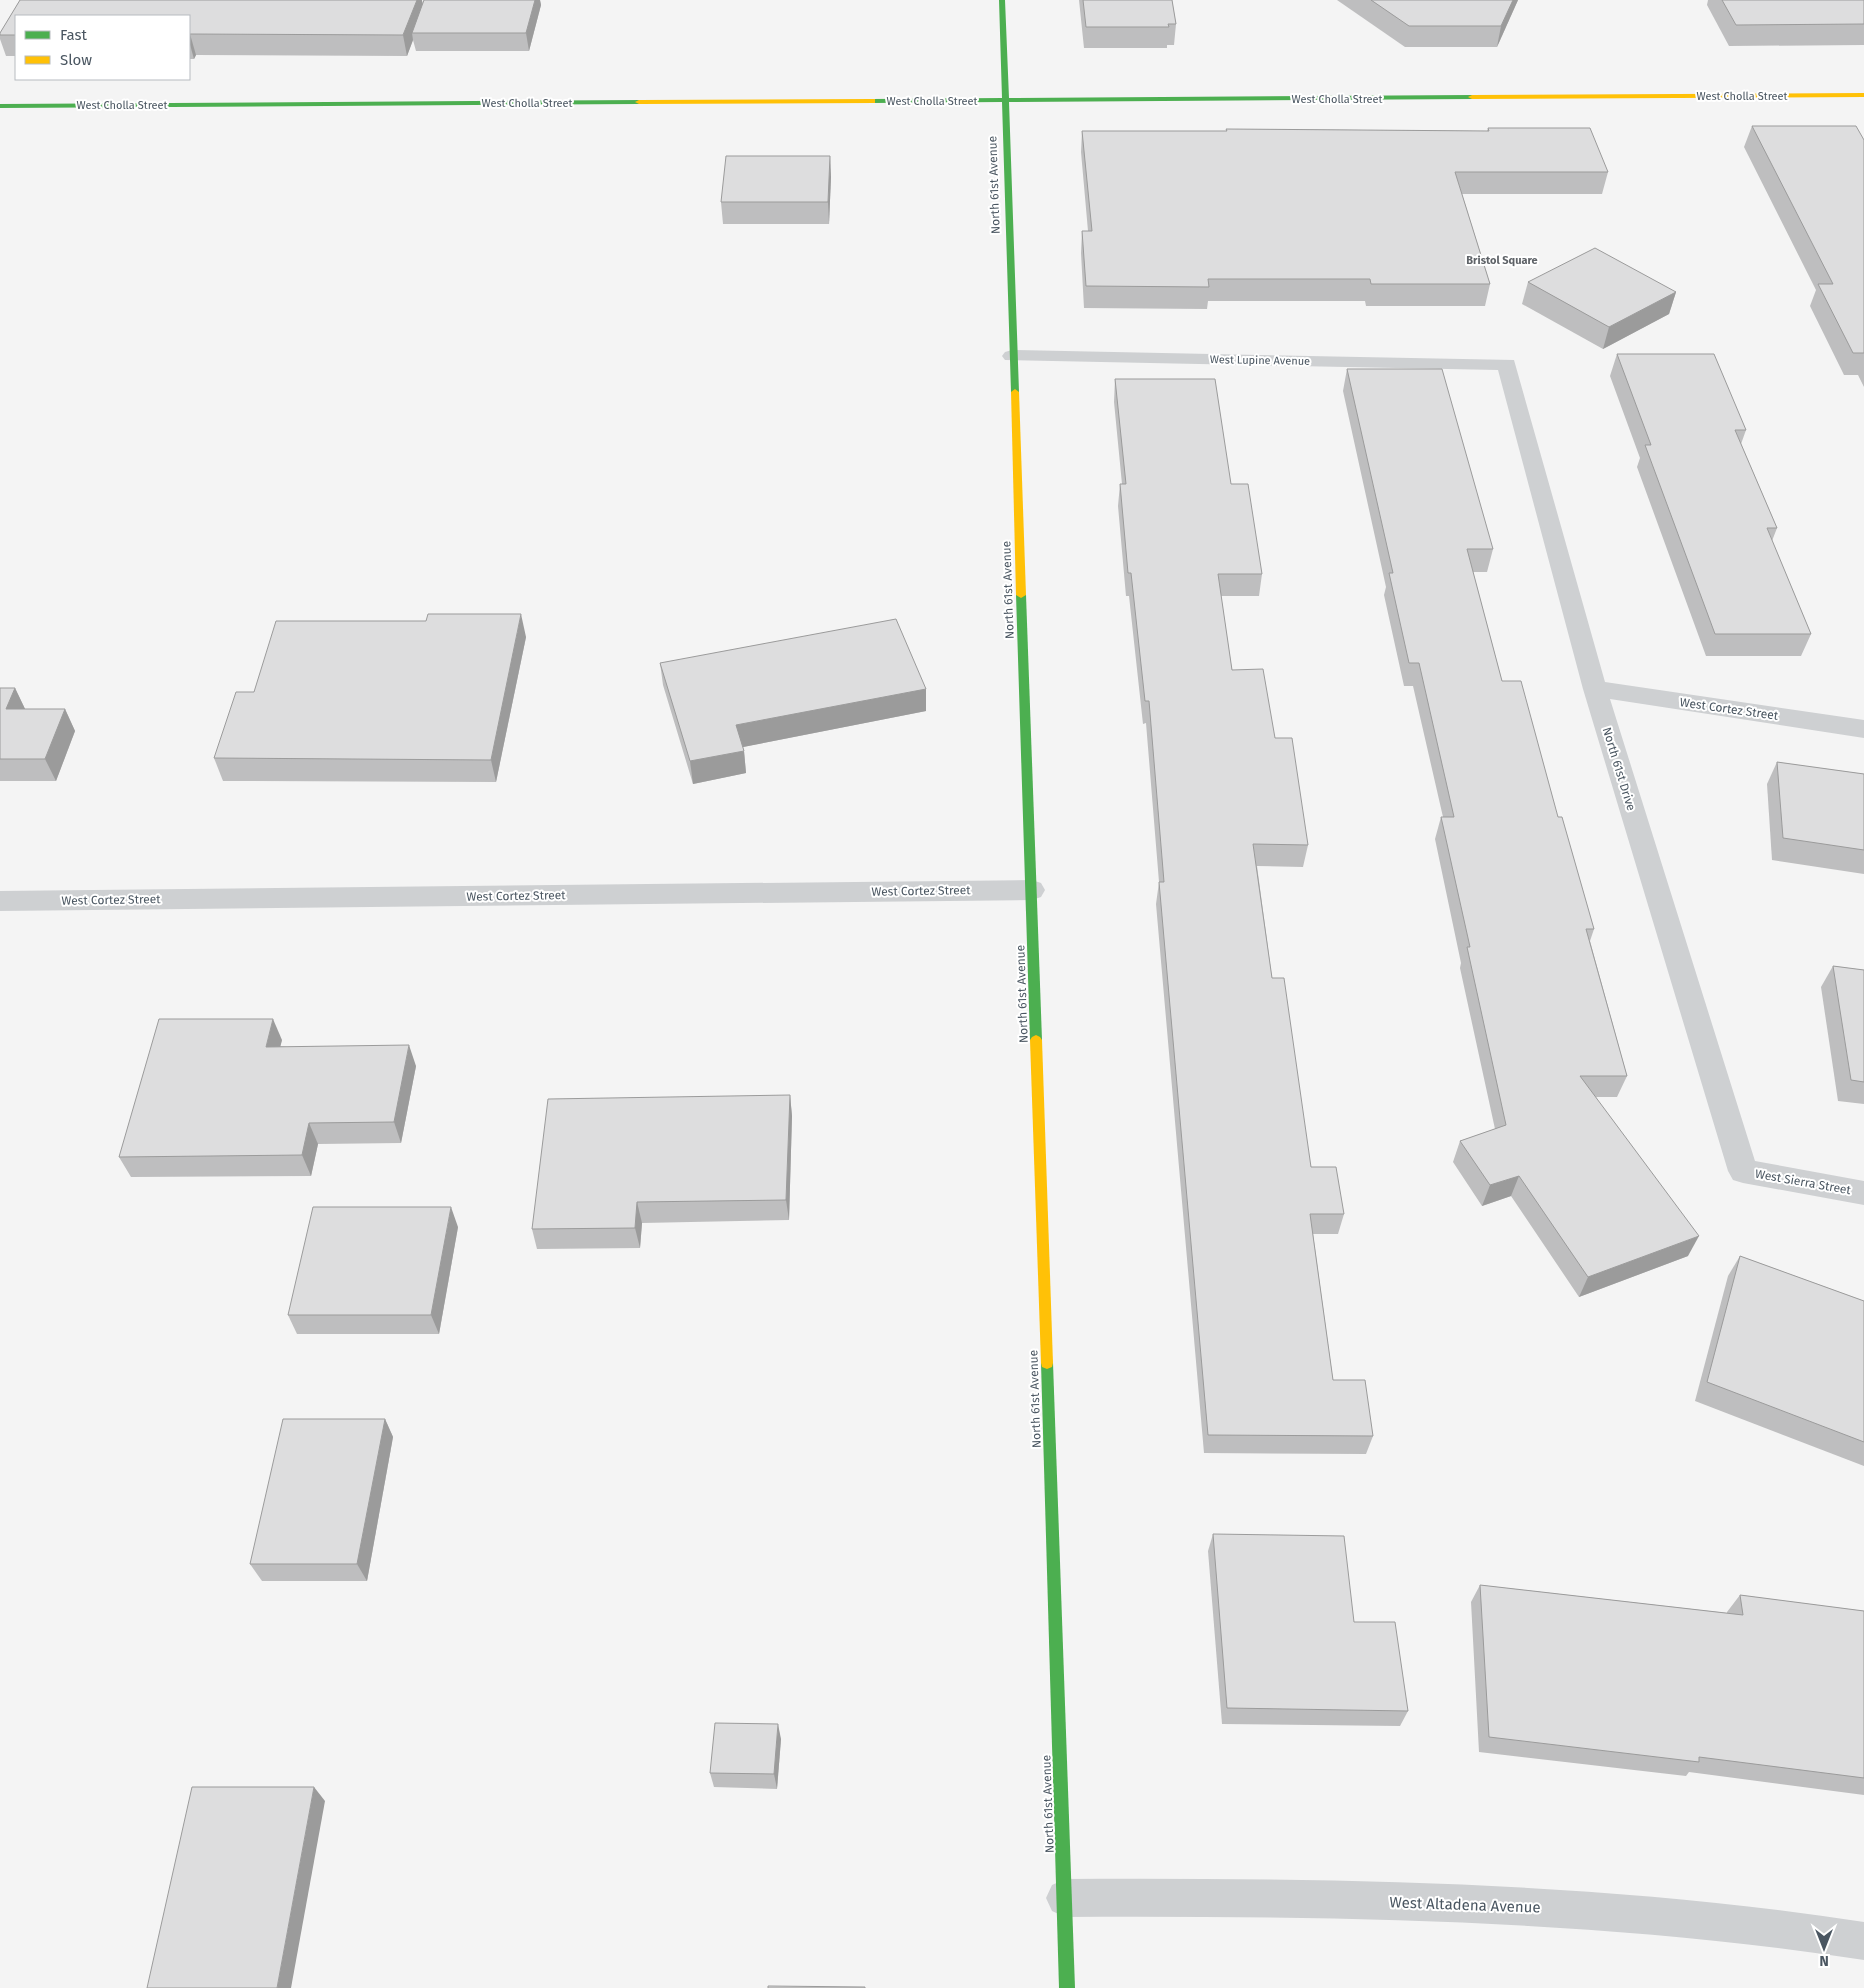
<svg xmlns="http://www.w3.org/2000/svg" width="1864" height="1988" viewBox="0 0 1864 1988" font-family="'Fira Sans',sans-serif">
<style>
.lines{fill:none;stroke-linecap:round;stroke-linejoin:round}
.street{fill:#ced0d2;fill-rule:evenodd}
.fast{fill:#4caf50;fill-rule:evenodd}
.slow{fill:#ffc107;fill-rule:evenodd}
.wall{fill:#bebebf}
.shaded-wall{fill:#9b9b9b}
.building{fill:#ddddde;stroke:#9b9b9b}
.labels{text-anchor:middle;stroke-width:4;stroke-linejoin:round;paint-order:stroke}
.far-street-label{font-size:11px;fill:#4a5661;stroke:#fff}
.far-neighbourhood-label{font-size:11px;font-weight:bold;fill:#5f6368;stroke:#fff}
.street-label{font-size:12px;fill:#4a5661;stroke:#fff}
.near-street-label{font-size:15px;fill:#4a5661;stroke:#fff}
</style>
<rect width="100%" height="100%" fill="#f4f4f4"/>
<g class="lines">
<g class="street">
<path d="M 1012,350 L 1514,360 L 1605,682 L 1864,720 L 1864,738 L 1610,699 L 1755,1161 L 1864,1181 L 1864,1205 L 1743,1183 L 1733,1180 L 1728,1171 L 1583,689 L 1498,370 L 1005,360 L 1002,356 L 1005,352 Z"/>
<path d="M 1032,880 L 1041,883 L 1045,890 L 1041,897 L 1032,900 L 0,911 L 0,891 Z"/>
<path d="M 1065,1879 C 1331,1878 1600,1881 1864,1922 L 1864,1960 C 1600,1919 1331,1916 1065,1917 L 1052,1911 L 1046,1898 L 1052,1885 Z"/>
</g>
<g class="fast">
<path d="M 999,0 L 1005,0 L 1009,98 L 1472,95 L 1476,97 L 1472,99 L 1009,102 L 1019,392 L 1015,395 L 1011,392 L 1002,102 L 872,103 L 868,101 L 872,99 L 1002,98 Z"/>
<path d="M 642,100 L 643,102 L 639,104 L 0,108 L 0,104 Z"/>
<path d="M 1021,592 L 1026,595 L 1042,1040 L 1040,1043 L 1032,1043 L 1030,1040 L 1016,595 Z"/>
<path d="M 1047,1357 L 1052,1359 L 1053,1363 L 1075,1988 L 1059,1988 L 1041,1363 L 1042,1359 Z"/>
</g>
<g class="slow">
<path d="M 1864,93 L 1864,97 L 1472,99 L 1468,97 L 1472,95 Z"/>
<path d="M 872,99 L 875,99 L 875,103 L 639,104 L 635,102 L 639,100 Z"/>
<path d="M 1015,389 L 1019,392 L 1026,595 L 1021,598 L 1016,595 L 1011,392 Z"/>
<path d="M 1036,1035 L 1040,1037 L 1042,1040 L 1053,1363 L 1052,1367 L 1047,1369 L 1042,1367 L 1041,1363 L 1030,1040 L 1032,1037 Z"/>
</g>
</g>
<g class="wall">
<path d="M 20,0 L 422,0 L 422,4 L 424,0 L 540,0 L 541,5 L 529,51 L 416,51 L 413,40 L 407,56 L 196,55 L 194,59 L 189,59 L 189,16 L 16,16 L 16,56 L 6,56 L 0,39 L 0,33 Z"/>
<path d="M 1079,0 L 1172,0 L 1176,24 L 1174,45 L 1167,45 L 1167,48 L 1084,48 Z"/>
<path d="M 1337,0 L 1518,0 L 1497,47 L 1405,47 Z"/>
<path d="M 1708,0 L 1864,0 L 1864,45 L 1729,46 L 1707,5 Z"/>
<path d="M 1752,126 L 1864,140 L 1864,387 L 1858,375 L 1844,375 L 1810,306 L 1816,290 L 1744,147 Z"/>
<path d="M 1488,128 L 1608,172 L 1602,194 L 1462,194 L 1490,284 L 1485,306 L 1366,306 L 1365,301 L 1208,301 L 1207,309 L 1084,308 L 1081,253 L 1082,231 L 1088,231 L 1081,152 L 1082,131 L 1226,131 L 1226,129 L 1487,131 Z"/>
<path d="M 830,156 L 831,177 L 829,224 L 723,224 L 721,202 Z"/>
<path d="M 1528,282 L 1676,292 L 1669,314 L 1603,349 L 1522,304 Z"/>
<path d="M 1617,354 L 1746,430 L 1741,444 L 1777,528 L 1772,541 L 1811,634 L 1801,656 L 1706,656 L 1637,467 L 1640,458 L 1610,376 Z"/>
<path d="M 1347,369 L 1493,549 L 1487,572 L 1473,572 L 1502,681 L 1558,817 L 1594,929 L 1590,941 L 1627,1076 L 1617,1097 L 1596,1097 L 1688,1256 L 1579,1297 L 1511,1196 L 1482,1206 L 1453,1162 L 1460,1141 L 1495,1129 L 1460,968 L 1461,963 L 1435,839 L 1441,817 L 1443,817 L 1413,686 L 1404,686 L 1384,595 L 1386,587 L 1343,391 Z"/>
<path d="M 1115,379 L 1231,484 L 1262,574 L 1259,596 L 1221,596 L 1232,670 L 1275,738 L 1308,845 L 1303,867 L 1257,866 L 1272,978 L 1311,1167 L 1344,1214 L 1338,1234 L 1313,1234 L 1333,1380 L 1373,1436 L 1366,1454 L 1204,1453 L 1156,904 L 1159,882 L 1146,723 L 1143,724 L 1129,596 L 1126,596 L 1118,506 L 1120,484 L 1122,484 L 1114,402 Z"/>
<path d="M 526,637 L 496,782 L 223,781 L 214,758 L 254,692 Z"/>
<path d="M 660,663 L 926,689 L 926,711 L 743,747 L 744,751 L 746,773 L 693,784 L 663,685 Z"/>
<path d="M 0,688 L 15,688 L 25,709 L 65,709 L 75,731 L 56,781 L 0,781 Z"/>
<path d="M 1777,762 L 1864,774 L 1864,874 L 1772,860 L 1767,784 Z"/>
<path d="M 1833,966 L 1864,970 L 1864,1104 L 1838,1101 L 1821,987 Z"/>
<path d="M 282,1040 L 280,1046 L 416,1066 L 401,1143 L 318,1144 L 311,1176 L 131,1177 L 119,1157 Z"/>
<path d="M 790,1095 L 792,1116 L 789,1220 L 642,1223 L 640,1248 L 537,1249 L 532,1229 Z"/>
<path d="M 458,1227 L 439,1334 L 297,1334 L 288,1315 Z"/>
<path d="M 1740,1256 L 1864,1301 L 1864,1466 L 1695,1401 L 1728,1276 Z"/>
<path d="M 385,1419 L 393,1437 L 367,1581 L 262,1581 L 250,1564 Z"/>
<path d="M 1213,1534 L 1354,1622 L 1408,1711 L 1400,1726 L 1222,1724 L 1208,1551 Z"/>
<path d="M 1480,1585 L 1727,1613 L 1727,1612 L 1740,1595 L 1864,1611 L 1864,1795 L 1689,1772 L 1686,1776 L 1479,1752 L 1471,1602 Z"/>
<path d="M 781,1739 L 777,1789 L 714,1787 L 710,1773 Z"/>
</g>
<g class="shaded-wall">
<path d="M 417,0 L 422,0 L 424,12 L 412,33 L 413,40 L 407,56 L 403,35 Z"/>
<path d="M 535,0 L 540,0 L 541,5 L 529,51 L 526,33 Z"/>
<path d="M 1513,0 L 1518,0 L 1497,47 L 1501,26 Z"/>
<path d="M 190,34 L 196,55 L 194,59 L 189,41 L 189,37 Z"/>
<path d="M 830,156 L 831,177 L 829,224 L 828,202 Z"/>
<path d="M 1676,292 L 1669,314 L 1603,349 L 1609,327 Z"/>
<path d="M 521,614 L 526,637 L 496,782 L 491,760 Z"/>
<path d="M 15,688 L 26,711 L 6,709 Z"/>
<path d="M 926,689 L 926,711 L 738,748 L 736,725 Z"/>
<path d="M 65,709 L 75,731 L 56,781 L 45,759 Z"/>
<path d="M 744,751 L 746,773 L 693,784 L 690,761 Z"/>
<path d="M 273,1019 L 282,1040 L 275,1068 L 266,1047 Z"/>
<path d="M 409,1045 L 416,1066 L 401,1143 L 394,1122 Z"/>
<path d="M 790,1095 L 792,1116 L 789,1220 L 786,1200 Z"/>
<path d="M 309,1123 L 318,1144 L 311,1176 L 302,1155 Z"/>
<path d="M 1519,1176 L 1511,1196 L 1482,1206 L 1490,1185 Z"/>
<path d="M 637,1202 L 642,1223 L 640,1248 L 635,1228 Z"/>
<path d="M 451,1207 L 458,1227 L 439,1334 L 431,1315 Z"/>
<path d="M 1699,1236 L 1688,1256 L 1579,1297 L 1588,1277 Z"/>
<path d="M 385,1419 L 393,1437 L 367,1581 L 357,1564 Z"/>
<path d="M 778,1724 L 781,1739 L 777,1789 L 774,1774 Z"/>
<path d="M 314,1787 L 325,1801 L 291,1988 L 277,1988 Z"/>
</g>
<g class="building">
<path d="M 20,0 L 417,0 L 403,35 L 190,34 L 189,37 L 189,16 L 16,16 L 16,35 L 0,35 L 0,33 Z"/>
<path d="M 424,0 L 535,0 L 526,33 L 412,33 Z"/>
<path d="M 1083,0 L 1172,0 L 1176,24 L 1168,24 L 1169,27 L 1086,27 Z"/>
<path d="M 1371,0 L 1513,0 L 1501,26 L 1409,26 Z"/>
<path d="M 1722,0 L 1864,0 L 1864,24 L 1736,25 Z"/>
<path d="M 1752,126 L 1856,126 L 1864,140 L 1864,353 L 1853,353 L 1818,284 L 1833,284 Z"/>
<path d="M 1488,128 L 1590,128 L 1608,172 L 1455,172 L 1490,284 L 1371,284 L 1370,279 L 1208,279 L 1209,287 L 1086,286 L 1082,231 L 1092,231 L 1082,131 L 1227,131 L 1226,129 L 1489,131 Z"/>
<path d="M 726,156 L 830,156 L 828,202 L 721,202 Z"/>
<path d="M 1595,248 L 1676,292 L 1609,327 L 1528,282 Z"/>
<path d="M 1617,354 L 1714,354 L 1746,430 L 1735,430 L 1777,528 L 1767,528 L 1811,634 L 1715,634 L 1645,445 L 1651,445 Z"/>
<path d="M 1347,369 L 1442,369 L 1493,549 L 1467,549 L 1502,681 L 1521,681 L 1558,817 L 1562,817 L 1594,929 L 1586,929 L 1627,1076 L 1580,1076 L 1699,1236 L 1588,1277 L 1519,1176 L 1490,1185 L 1460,1141 L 1506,1125 L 1467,947 L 1470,947 L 1441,817 L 1454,817 L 1419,663 L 1409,663 L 1389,573 L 1393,573 Z"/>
<path d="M 1115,379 L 1215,379 L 1231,484 L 1248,484 L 1262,574 L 1218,574 L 1232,670 L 1263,669 L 1275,738 L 1292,738 L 1308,845 L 1253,844 L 1272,978 L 1284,978 L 1311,1167 L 1336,1167 L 1344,1214 L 1310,1214 L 1333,1380 L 1365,1380 L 1373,1436 L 1208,1435 L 1159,882 L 1164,882 L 1149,701 L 1145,701 L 1131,573 L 1128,573 L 1120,484 L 1126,484 Z"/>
<path d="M 428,614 L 521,614 L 491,760 L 214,758 L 236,692 L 254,692 L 276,621 L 426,621 Z"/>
<path d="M 896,619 L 926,689 L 736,725 L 744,751 L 690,761 L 660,663 Z"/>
<path d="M 0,688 L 15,688 L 6,709 L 65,709 L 45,759 L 0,759 Z"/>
<path d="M 1777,762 L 1864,774 L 1864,850 L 1783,838 Z"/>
<path d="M 1833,966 L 1864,970 L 1864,1082 L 1851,1080 Z"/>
<path d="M 159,1019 L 273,1019 L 266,1047 L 409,1045 L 394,1122 L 309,1123 L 302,1155 L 119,1157 Z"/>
<path d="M 790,1095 L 786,1200 L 637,1202 L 635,1228 L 532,1229 L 548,1099 Z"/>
<path d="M 313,1207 L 451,1207 L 431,1315 L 288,1315 Z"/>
<path d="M 1740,1256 L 1864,1301 L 1864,1442 L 1707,1382 Z"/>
<path d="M 283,1419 L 385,1419 L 357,1564 L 250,1564 Z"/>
<path d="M 1213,1534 L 1344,1536 L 1354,1622 L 1395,1622 L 1408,1711 L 1227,1708 Z"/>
<path d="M 1480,1585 L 1743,1615 L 1740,1595 L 1864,1611 L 1864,1778 L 1699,1757 L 1699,1762 L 1489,1737 Z"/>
<path d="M 715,1723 L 778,1724 L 774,1774 L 710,1773 Z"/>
<path d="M 192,1787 L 314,1787 L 277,1988 L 147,1988 Z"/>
<path d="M 768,1986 L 865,1987 L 865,1988 L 768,1988 Z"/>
</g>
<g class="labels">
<g class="far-street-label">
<text x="1742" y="100">West Cholla Street</text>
<text x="1337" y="103">West Cholla Street</text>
<text x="932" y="105">West Cholla Street</text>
<text x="527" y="107">West Cholla Street</text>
<text x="122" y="109">West Cholla Street</text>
<text transform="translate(1260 360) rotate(1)" y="4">West Lupine Avenue</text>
</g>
<g class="far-neighbourhood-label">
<text x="1502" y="264">Bristol Square</text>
</g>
<g class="street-label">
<text transform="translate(994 185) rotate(-92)" y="4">North 61st Avenue</text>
<text transform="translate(1008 590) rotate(-92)" y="4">North 61st Avenue</text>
<text transform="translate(1729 709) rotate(8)" y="4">West Cortez Street</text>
<text transform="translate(1619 769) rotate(73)" y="4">North 61st Drive</text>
<text transform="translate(921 891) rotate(-1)" y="4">West Cortez Street</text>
<text transform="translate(516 896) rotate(-1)" y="4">West Cortez Street</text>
<text transform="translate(111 900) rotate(-1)" y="4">West Cortez Street</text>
<text transform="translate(1022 994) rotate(-92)" y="4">North 61st Avenue</text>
<text transform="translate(1803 1182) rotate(10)" y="4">West Sierra Street</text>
<text transform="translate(1035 1399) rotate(-92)" y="4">North 61st Avenue</text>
<text transform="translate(1048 1804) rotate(-92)" y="4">North 61st Avenue</text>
</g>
<g class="near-street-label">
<text transform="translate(1465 1905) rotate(2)" y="5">West Altadena Avenue</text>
</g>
</g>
<rect x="15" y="15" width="175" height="65" fill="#ffffff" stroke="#b7bbc0"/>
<rect x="25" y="31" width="25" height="8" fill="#4caf50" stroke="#b7bbc0"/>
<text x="60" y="40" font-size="15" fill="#4a5661">Fast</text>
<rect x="25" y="56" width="25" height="8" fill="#ffc107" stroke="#b7bbc0"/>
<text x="60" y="65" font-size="15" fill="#4a5661">Slow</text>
<g transform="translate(1824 1948) rotate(180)" stroke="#ffffff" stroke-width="4" paint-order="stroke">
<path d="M0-4L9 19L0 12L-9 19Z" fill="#4a5661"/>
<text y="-8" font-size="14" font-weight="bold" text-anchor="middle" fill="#4a5661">N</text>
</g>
</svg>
